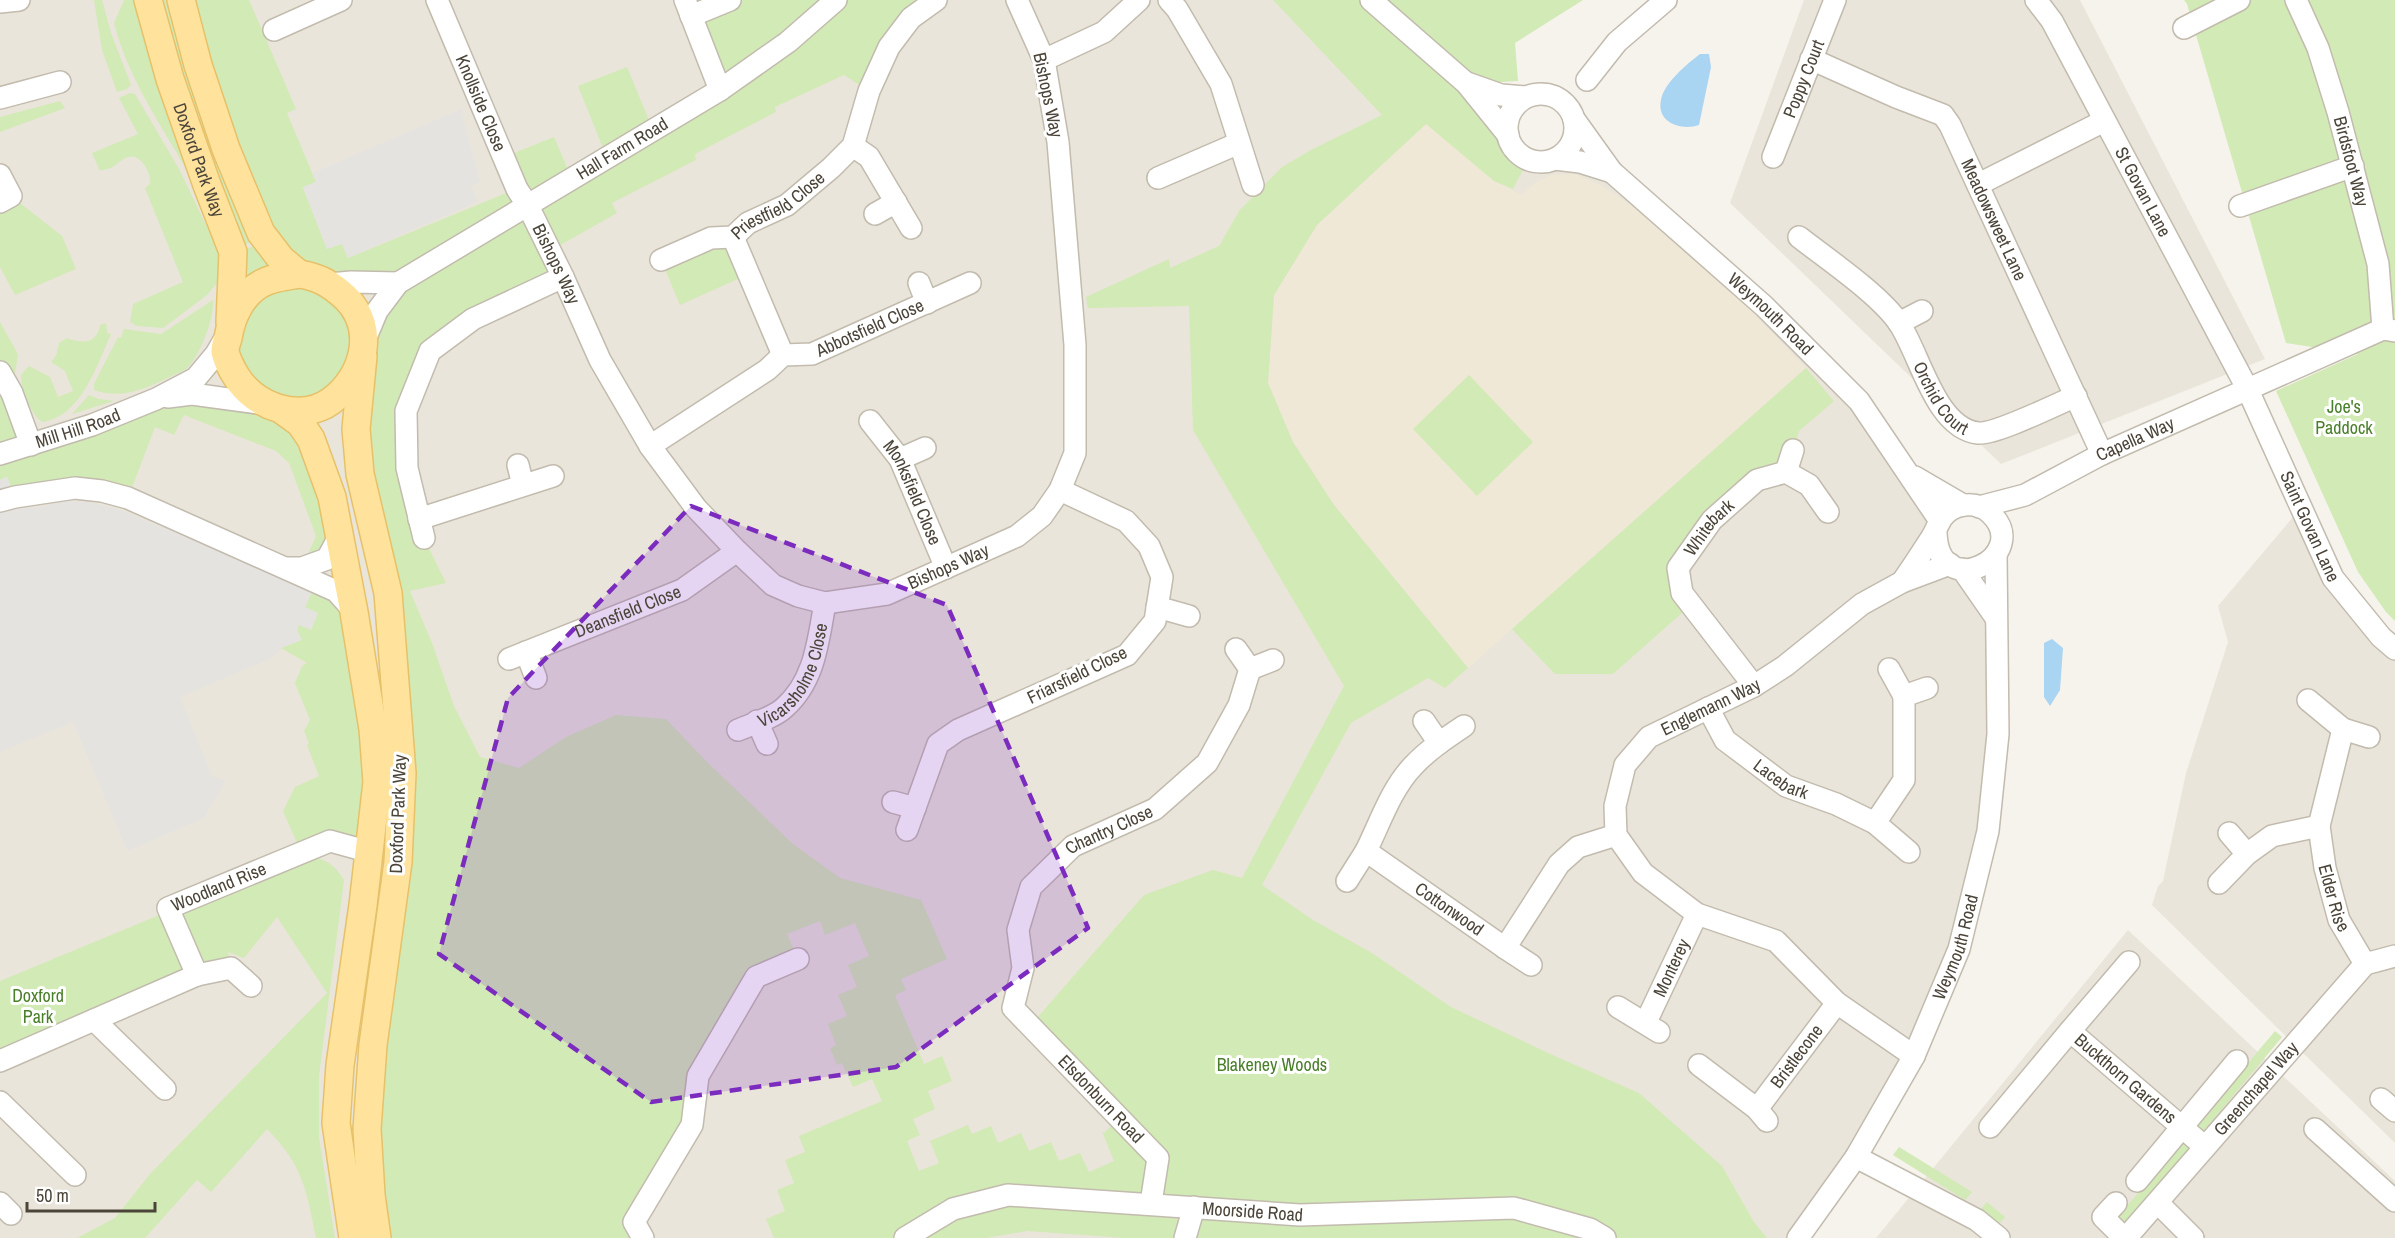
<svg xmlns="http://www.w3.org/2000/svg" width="2395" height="1238" viewBox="0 0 2395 1238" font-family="'Archivo Narrow',sans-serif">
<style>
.residential{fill:#eae5da}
.education{fill:#efe8d6}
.green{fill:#d2eab5;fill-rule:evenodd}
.parking{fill:#e5e3e0}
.water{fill:#a9d4f2}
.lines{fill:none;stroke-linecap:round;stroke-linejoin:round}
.minor-casing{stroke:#c2bbae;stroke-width:24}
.major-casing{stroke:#e6c16a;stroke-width:30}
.minor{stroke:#fff;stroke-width:21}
.major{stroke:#ffe39c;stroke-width:27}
.marked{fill:#7b2cbf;fill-opacity:0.2;stroke:#7b2cbf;stroke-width:4.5;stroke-dasharray:12 8;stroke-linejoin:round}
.labels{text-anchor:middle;stroke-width:6;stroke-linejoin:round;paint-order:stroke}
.street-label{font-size:18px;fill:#4b4439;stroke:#fff}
.park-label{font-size:18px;fill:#4a7f2a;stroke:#fff}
</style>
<rect width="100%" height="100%" fill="#f6f3ec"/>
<g class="residential">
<path d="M 0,0 L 1371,0 L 1532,153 L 1543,154 L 1578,171 L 1612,172 L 1859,401 L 1936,533 L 2002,620 L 1988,831 L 1914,1056 L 1798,1238 L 0,1238 Z"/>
<path d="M 1804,0 L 2080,0 L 2265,359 L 2001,464 L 1730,203 Z"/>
<path d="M 2298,511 L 2359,626 L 2395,661 L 2395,1143 L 2152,905 L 2158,886 L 2163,881 L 2186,773 L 2228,642 L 2218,606 Z"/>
<path d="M 2128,930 L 2395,1181 L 2395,1238 L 1876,1238 Z"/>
</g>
<path class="education" d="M 1427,123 L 1494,181 L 1522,195 L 1535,183 L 1551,175 L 1575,174 L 1602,186 L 1629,204 L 1698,261 L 1753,313 L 1806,368 L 1468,668 L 1334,505 L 1293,442 L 1268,383 L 1274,295 L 1317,225 Z"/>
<g class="green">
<path d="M 94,0 L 102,0 L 111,33 L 131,85 L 127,89 L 117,92 L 102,50 Z"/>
<path d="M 124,0 L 143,0 L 194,183 C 165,130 129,82 114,23 Z"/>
<path d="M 161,0 L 167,0 C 187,84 217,163 252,242 L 242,245 L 195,118 Z"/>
<path d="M 181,0 L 249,0 L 296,109 L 287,113 L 316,182 L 303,188 L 327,249 L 342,243 L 348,258 L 516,189 L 504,157 L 554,137 L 572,179 L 607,158 L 578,86 L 627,67 L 653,130 L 719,90 L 691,16 L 730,0 L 936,0 L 869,91 L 844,75 L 775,107 L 776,112 L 695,154 L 696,160 L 612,203 L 617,213 L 550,251 L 563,277 L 430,351 L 406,411 L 424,538 L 446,583 L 410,591 L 432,643 L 454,706 L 480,757 L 519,768 L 566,737 L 616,715 L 666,719 L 706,761 L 793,844 L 840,878 L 921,900 L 947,959 L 901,979 L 906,990 L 895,995 L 924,1064 L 942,1056 L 952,1081 L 928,1091 L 935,1109 L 913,1119 L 920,1135 L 907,1141 L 919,1171 L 939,1163 L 930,1141 L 968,1125 L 972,1134 L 991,1126 L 998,1143 L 1021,1133 L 1029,1151 L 1051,1142 L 1059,1161 L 1080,1153 L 1089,1172 L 1114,1161 L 1102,1131 L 1104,1133 L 1120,1118 L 1030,1026 L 1144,895 L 1213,870 L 1242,878 L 1344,686 L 1193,430 L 1189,306 L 1088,308 L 1086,297 L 1169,259 L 1170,268 L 1219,246 L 1239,211 L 1282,167 L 1311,150 L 1382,115 L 1273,0 L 1583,0 L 1515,43 L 1518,81 L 1466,84 L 1516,140 L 1532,153 L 1513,189 L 1494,181 L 1426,124 L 1317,225 L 1274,295 L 1268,383 L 1293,442 L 1334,505 L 1468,668 L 1445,688 L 1428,678 L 1351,723 L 1262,885 L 1313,920 L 1372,953 L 1451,1007 L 1548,1053 L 1639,1093 L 1722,1166 L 1754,1222 L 1767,1238 L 1126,1238 L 1027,1231 L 986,1238 L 774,1238 L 766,1219 L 785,1211 L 777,1190 L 794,1183 L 785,1160 L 805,1152 L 799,1136 L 882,1101 L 872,1079 L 853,1087 L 842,1063 L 837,1065 L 830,1048 L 836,1045 L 828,1024 L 847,1016 L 838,995 L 857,987 L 848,965 L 869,956 L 855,923 L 825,935 L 820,921 L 787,934 L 798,959 L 756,977 L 716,1044 L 692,1125 L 641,1209 L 643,1238 L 377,1238 L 371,1195 L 402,773 L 360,474 L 363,359 L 307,410 L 340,535 L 302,568 L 316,536 L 289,463 L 276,451 L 184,415 L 174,435 L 155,427 L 128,498 L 15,497 L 7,477 L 0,480 L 0,322 L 18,354 L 12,393 L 32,445 L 151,400 L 265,404 L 225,351 L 281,259 ZM 397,283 L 362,326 L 331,284 Z"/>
<path d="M 2184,0 L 2395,0 L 2395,621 L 2386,612 L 2358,572 L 2276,391 L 2358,354 L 2286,343 L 2187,4 Z"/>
<path d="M 130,93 L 135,94 L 179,169 L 219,252 L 220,274 L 217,283 L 207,295 L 163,328 L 137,326 L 130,322 L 133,304 L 183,282 L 145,188 L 150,184 C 150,175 148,169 142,162 C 131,151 124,159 114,166 C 110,169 105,169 100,171 L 92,153 L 138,134 L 119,98 Z"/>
<path d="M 60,101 L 65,108 L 0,132 L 0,117 Z"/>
<path d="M 11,196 L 62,236 L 76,269 L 15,295 L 0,267 L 0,202 Z"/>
<path d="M 733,237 L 749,274 L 680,305 L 661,260 Z"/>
<path d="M 254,246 L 263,258 L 277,268 L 243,284 L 243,250 Z"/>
<path d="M 213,300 C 215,317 199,359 185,370 C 155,383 127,402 94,390 L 94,384 L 118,337 L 121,338 L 124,329 L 161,334 Z"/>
<path d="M 106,323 L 107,333 L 111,334 C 97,365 81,417 42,422 C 30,413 21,389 21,375 L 29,366 L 50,377 L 58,397 L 73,391 L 65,371 L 51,362 L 56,356 L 59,343 L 67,338 C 82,344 97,344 100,325 Z"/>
<path d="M 1806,368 L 1834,401 L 1799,431 L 1786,472 L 1757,480 L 1678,568 L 1691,605 L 1613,674 L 1555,674 L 1512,629 Z"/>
<path d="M 1469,375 L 1533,442 L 1477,496 L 1413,429 Z"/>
<path d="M 89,395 L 99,399 L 114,401 L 72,414 Z"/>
<path d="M 313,590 L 354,612 L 370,852 L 330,841 L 302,853 C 322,859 333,861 344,880 L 319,1076 L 319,1137 L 335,1238 L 316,1238 C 306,1188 303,1166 267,1129 L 211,1192 L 197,1180 L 145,1238 L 77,1238 L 115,1218 L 150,1174 L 327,993 L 277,917 L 244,958 L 228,952 L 231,968 L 0,1061 L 0,981 L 169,911 L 301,852 L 283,811 L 295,787 L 319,776 L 307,745 L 309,743 L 304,731 L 310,720 L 295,683 L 302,666 L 307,663 L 281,648 L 301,640 L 297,630 L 299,624 L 311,629 L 305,607 Z"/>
<path d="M 2275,1031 L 2282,1037 L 2203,1132 L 2195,1126 Z"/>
<path d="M 2185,1140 L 2192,1146 L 2125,1223 L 2118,1216 Z"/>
<path d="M 1899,1147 L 1972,1192 L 1965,1200 L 1893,1155 Z"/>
<path d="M 1987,1202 L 2005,1217 L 1998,1225 L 1980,1210 Z"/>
</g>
<g class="parking">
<path d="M 461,109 L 480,182 L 471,186 L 477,202 L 348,258 L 342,244 L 327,249 L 303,187 L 316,182 L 313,173 Z"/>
<path d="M 7,477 L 15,497 L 32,508 L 64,502 L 86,501 L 118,509 L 313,590 L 305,607 L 318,613 L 311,630 L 299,625 L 297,630 L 302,640 L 281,648 L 272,658 L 180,697 L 212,776 L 226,781 L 204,818 L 127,851 L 73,722 L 0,752 L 0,480 Z"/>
</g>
<g class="water">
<path d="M 1700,54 L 1709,54 L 1711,67 L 1699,125 C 1682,131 1656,123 1661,100 C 1664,83 1687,64 1700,54 Z"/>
<path d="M 2052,639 L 2063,648 L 2060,690 L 2050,706 L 2044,697 L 2044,643 Z"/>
</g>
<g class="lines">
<defs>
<g id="minor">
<path id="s1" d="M 437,0 L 517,189 L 528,206 L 563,277 L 600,360 L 650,446 L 696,508 L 737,551 L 773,585 L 798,596 L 825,603 L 887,594 L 1017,536 L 1042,516 L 1060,490 L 1075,453 L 1075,345 L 1058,142 L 1044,60 L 1017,0"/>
<path d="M 685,0 L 720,90"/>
<path d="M 1169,0 L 1177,9 L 1221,84 L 1253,185"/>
<path d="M 1371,0 L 1466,83 L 1508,135"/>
<path id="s2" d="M 2036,0 L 2052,21 L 2247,388 L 2333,578 L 2381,637 L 2395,649"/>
<path id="s3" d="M 2296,0 L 2318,48 L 2338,112 L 2378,264 L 2383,329"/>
<path d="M 0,2 L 19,0"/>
<path d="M 691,16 L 730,0"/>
<path d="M 2184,28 L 2239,0"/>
<path d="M 274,30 L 341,0"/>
<path id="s4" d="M 1811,59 L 1896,97 L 1943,115 L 1950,125 L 2102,454"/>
<path d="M 1044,60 L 1104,32 L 1139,0"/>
<path d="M 1587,80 L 1617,42 L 1666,0"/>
<path d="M 1467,83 L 1501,95 L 1526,97"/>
<circle cx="1541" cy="128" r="34"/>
<path d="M 0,98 L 60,82"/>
<path id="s5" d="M 1574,119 L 1612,172 L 1764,306 L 1859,401 L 1940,521"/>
<path d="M 853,146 L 869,157 L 911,228"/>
<path id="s6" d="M 1773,157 L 1835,0"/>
<path d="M 1555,159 L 1580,162 L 1612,172"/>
<path d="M 0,175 L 11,196 L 0,202"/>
<path d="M 1158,178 L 1239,143"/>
<path d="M 1979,184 L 2104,121"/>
<path d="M 2240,206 L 2353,166"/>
<path d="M 875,214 L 896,202"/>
<path d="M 733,237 L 783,355"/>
<path id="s7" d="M 1799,237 C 1827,259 1879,294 1899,323 C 1920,354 1935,428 1978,433 C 1995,435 2057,404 2076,396"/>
<path id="s8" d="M 661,260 L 711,238 L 733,237 L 748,223 L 787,205 L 831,168 L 853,146 L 869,91 L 889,47 L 911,18 L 936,0"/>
<path d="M 919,283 L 927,303"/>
<path d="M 330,284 L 351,282 L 398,283"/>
<path d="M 1899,323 L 1922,311"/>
<path id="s9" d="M 364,342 L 377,311 L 398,283 L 720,90 L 788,42 L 836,0"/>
<path d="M 0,372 L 12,393 L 31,445"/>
<path d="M 168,397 L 192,394 L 265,404"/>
<path id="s10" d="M 870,421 L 900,459 L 946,568"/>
<path id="s11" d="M 650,446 L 767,370 L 783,355 L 812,354 L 970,283"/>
<path id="s12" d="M 0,454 L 92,425 L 156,399 L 196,378 L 216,354 L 227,335"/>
<path d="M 900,459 L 925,448"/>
<path d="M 518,465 L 523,485"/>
<path d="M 1786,472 L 1793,450"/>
<path d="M 1915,477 L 1963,505"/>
<path d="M 0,501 L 15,497 L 75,488 L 102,491 L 128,498 L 336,591 L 354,611"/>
<path id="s13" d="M 1979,507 L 2025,495 L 2102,454 L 2383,329 L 2395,331"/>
<path d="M 419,519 L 553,476"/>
<path d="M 424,538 L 407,468 L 406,411 L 430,351 L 473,319 L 563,277"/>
<path d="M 288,568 L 302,568 L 327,559 L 340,535"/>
<path d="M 1962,569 L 1996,618"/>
<path d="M 1902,582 C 1912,568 1921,554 1930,540 C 1935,533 1937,526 1941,519 C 1952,503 1976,500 1990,513 C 2035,555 1938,606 1936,532"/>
<path d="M 1157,607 L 1189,616"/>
<path d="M 1236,649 L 1250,669"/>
<path d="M 526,652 L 536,678"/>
<path id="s14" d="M 509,659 L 682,590 L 737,551"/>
<path d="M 1889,669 L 1904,696"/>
<path id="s15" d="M 1754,686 L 1682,593 L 1678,568 L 1712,520 L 1757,480 L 1786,472 L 1809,485 L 1828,512"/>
<path id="s16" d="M 2308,700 L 2343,729 L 2319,826 L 2325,868 L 2339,920 L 2365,964"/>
<path id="s17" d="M 1708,708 L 1725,740 L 1786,786 L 1836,804 L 1875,823 L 1909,852"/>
<path d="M 757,721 L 767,744"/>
<path d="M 1424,721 L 1439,743"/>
<path id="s18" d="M 1464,726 C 1446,738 1428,750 1413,766 C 1391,789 1380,823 1366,851 L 1505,948 L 1559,864 L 1578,847 L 1616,835"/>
<path d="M 2343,729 L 2369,737"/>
<path id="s19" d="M 738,730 C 752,724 773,718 784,708 C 815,681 818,641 825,603"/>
<path d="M 893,802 L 915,808"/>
<path d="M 1875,823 L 1904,780 L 1904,696 L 1927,688"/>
<path d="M 907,830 L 938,744 L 958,730 L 1127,655 L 1155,621 L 1162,577 L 1149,546 L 1126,521 L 1060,490"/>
<path d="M 2229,833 L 2247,854"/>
<path d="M 1347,881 L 1366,851"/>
<path d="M 2219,883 L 2247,854 L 2272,836 L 2319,826"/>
<path d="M 1505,948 L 1531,965"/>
<path id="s20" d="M 197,975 L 168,908 L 330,841 L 370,852"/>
<path d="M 1618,1007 L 1659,1032"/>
<path d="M 94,1020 L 165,1089"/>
<path id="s21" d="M 1646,1022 L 1697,914"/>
<path d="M 2070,1031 L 2129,962"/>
<path id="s22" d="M 1914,1056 L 1837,1003 L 1776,941 L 1697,914 L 1643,873 L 1616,835 L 1615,806 L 1625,765 L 1649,737 L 1754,686 L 1785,666 L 1862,604 L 1902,582 L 1950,564"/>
<path d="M 0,1061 L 197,975 L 231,968 L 251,986"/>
<path d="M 1699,1065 L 1757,1109 L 1767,1121"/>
<path d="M 2381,1099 L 2395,1111"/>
<path d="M 0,1102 L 75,1175"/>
<path id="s23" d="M 1757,1109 L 1837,1003"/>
<path id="s24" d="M 1990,1127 L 2070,1031 L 2205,1147"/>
<path d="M 2315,1129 L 2395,1201"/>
<path d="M 1856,1157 L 1977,1220 L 1999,1238"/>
<path d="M 2137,1181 L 2237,1061"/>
<path d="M 0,1203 L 11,1214"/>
<path id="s25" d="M 1151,1203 L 1158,1158 L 1013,1008 L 1023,968 L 1018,930 L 1031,887 L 1073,846 L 1155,809 L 1207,763 L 1239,705 L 1250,669 L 1273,660"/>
<path d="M 2116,1203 L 2103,1217 L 2124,1238"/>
<path d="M 2158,1203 L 2193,1238"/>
<path d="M 643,1238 L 634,1222 L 692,1125 L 698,1076 L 756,977 L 798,959"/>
<path id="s26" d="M 905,1238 L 953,1209 L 1008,1195 L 1300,1215 L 1514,1208 L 1590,1229 L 1605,1238"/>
<path d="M 1185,1238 L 1194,1207"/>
<path id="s27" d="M 1798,1238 L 1856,1157 L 1914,1056 L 1959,949 L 1988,831 L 1998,734 L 1996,554"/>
<path id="s28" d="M 2126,1238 L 2365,964 L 2395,956"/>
</g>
<g id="major">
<path id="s29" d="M 148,0 L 170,79 L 207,185 L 233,252 L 230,322"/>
<path d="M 181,0 L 198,65 L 226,149 L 261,233 L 281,259 L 299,274"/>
<path d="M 299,274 C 319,277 331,284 346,298 C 377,329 364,377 331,401 C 301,423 254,407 236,376 C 232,370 226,358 225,351 C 225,347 227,341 228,338 C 232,314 244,290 267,281 C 277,277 289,276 299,274 Z"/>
<path d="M 363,356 L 356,429 L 360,474 L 388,593 L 402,773 L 398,862 L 373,1045 L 367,1129 L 371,1195 L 377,1238"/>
<path d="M 282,410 L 300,423 L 311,439 L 332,497 L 354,612 L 373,729 L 377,782 L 363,905 L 340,1065 L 336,1123 L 353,1238"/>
</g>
</defs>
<use href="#minor" class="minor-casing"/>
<use href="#major" class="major-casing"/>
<use href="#minor" class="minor"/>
<use href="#major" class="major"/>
</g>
<path class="marked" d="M 691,506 L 947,605 L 1088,928 L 896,1067 L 651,1102 L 439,954 L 508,698 Z"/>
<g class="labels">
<g class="street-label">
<text dy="6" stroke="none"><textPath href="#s6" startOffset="84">Poppy Court</textPath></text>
<text transform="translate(1048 95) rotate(78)" y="6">Bishops Way</text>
<text dy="6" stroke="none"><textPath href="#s1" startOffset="112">Knollside Close</textPath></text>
<text dy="6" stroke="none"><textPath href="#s9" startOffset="330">Hall Farm Road</textPath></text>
<text dy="6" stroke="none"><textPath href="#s29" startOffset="168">Doxford Park Way</textPath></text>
<text dy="6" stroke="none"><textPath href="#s3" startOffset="171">Birdsfoot Way</textPath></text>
<text dy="6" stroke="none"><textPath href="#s2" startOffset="220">St Govan Lane</textPath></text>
<text dy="6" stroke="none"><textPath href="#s8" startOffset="132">Priestfield Close</textPath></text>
<text dy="6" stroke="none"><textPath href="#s4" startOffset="260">Meadowsweet Lane</textPath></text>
<text dy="6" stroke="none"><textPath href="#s1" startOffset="290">Bishops Way</textPath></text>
<text dy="6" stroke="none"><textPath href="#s5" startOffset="278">Weymouth Road</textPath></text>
<text dy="6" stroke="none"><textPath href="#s11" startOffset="254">Abbotsfield Close</textPath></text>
<text dy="6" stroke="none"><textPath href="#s7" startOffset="219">Orchid Court</textPath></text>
<text dy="6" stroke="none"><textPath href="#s12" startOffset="82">Mill Hill Road</textPath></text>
<text dy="6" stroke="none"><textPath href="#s13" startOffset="171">Capella Way</textPath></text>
<text dy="6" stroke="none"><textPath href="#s10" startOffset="84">Monksfield Close</textPath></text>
<text dy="6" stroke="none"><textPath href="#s2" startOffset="594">Saint Govan Lane</textPath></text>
<text dy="6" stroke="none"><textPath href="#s15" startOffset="194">Whitebark</textPath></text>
<text dy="6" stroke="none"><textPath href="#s1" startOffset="866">Bishops Way</textPath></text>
<text dy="6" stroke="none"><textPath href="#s14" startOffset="128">Deansfield Close</textPath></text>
<text dy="6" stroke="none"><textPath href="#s19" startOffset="84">Vicarsholme Close</textPath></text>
<text transform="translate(1077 675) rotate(-26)" y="6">Friarsfield Close</text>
<text dy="6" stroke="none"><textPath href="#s22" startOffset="555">Englemann Way</textPath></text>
<text dy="6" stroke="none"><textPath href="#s17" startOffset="105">Lacebark</textPath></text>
<text transform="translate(398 814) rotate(-88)" y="6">Doxford Park Way</text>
<text dy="6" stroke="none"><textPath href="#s25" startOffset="477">Chantry Close</textPath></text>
<text dy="6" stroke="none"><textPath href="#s20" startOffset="128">Woodland Rise</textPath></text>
<text dy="6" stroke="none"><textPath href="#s16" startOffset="219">Elder Rise</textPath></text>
<text dy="6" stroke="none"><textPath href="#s18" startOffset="264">Cottonwood</textPath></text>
<text dy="6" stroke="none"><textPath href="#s27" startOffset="333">Weymouth Road</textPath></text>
<text dy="6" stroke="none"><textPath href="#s21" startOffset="60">Monterey</textPath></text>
<text dy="6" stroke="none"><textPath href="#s23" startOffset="66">Bristlecone</textPath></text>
<text dy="6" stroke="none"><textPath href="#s24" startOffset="198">Buckthorn Gardens</textPath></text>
<text dy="6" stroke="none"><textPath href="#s28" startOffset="198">Greenchapel Way</textPath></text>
<text transform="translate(1101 1099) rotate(46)" y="6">Elsdonburn Road</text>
<text dy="6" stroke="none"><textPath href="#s26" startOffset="358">Moorside Road</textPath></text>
</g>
<g class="park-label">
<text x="2344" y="413">Joe's<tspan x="2344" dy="21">Paddock</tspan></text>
<text x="38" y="1002">Doxford<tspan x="38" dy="21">Park</tspan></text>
<text x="1272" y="1071">Blakeney Woods</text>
</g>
</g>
<path d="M27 1202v9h128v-9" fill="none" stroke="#4b4439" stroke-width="3"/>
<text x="36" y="1202" font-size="18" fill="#4b4439" stroke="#ffffff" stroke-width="4.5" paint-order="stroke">50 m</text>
</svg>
